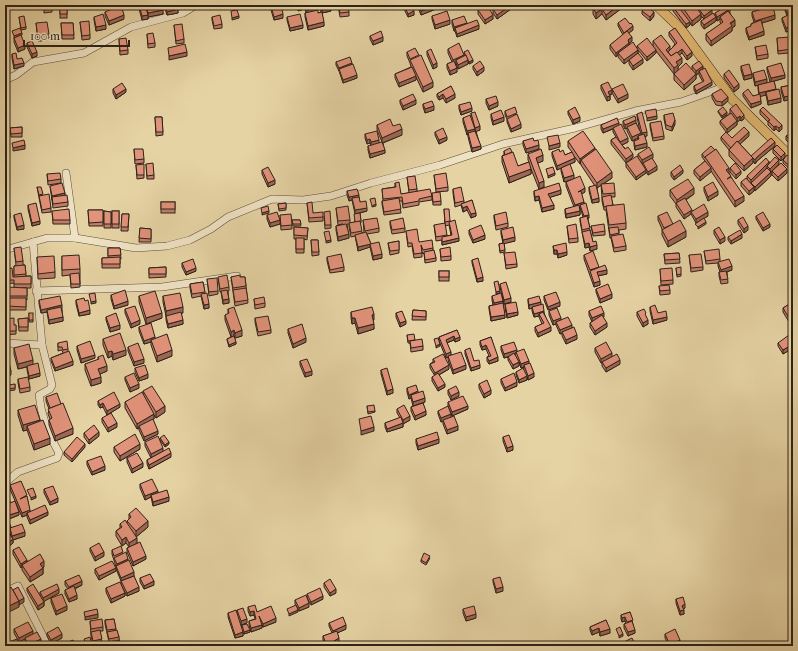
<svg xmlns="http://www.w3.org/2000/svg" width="798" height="651" viewBox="0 0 798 651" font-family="'IM FELL French Canon',serif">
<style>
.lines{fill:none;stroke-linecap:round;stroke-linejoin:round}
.minor-casing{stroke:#5a4e3b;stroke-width:8}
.major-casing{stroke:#2c2218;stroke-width:10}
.minor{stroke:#efe2c4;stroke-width:7}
.major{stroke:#e3ba72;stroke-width:9}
.wall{fill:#c27e6a;stroke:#2c2218;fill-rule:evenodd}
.shaded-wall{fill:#9e6756;stroke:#2c2218}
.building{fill:#e2937b;stroke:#2c2218}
</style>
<rect width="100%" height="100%" fill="#e6d3a4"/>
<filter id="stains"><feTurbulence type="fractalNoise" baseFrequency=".005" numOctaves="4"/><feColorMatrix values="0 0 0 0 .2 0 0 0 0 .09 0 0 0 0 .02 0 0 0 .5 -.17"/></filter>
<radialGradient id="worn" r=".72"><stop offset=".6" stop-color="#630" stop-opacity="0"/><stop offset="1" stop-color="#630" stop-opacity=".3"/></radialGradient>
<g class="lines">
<defs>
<g id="minor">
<path d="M 5,80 L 16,75 L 33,62 L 84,53 L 131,27 L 183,13 L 196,5"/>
<path d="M 66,173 L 75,238"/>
<path d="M 5,250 L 47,238 L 75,238 L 136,248 L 167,246 L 190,240 L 211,229 L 228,217 L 272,199 L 303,200 L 331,196 L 371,183 L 440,165 L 503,144 L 575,128 L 635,111 L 681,102 L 724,87"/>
<path d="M 36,291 L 162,287 L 237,276"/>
<path d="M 5,343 L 42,345"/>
<path d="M 5,483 L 18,472 L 57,458 L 59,453 C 49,436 41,414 39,395 L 50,389 L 52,385 L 42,345 L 33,242"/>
<path d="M 5,592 L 18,586 L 48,646"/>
</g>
<path id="major" d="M 656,5 L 680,28 L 732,99 L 793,159"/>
</defs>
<use href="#minor" class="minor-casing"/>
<use href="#major" class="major-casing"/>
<use href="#minor" class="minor"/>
<use href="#major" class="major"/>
</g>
<g class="wall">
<path d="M 44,5 L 52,5 L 52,12 L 44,13 Z"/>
<rect x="60" y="5" width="7" height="13"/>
<path d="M 138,5 L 145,5 L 145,6 L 145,5 L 162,5 L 163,14 L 148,17 L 148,16 L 148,19 L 142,20 Z"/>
<path d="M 164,5 L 177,5 L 178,13 L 167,15 Z"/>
<path d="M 297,5 L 302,5 L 302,10 L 298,11 Z"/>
<path d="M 304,5 L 315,5 L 316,10 L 318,13 L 321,12 L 320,5 L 330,5 L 331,11 L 322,13 L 324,26 L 308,30 L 305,17 L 305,13 L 306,13 Z"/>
<path d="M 338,5 L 349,12 L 349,16 L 340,17 Z"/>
<path d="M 403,5 L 412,5 L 414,15 L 408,17 L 403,7 Z"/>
<path d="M 417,5 L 441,5 L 441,7 L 421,15 Z"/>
<path d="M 492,5 L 511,5 L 511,9 L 497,19 L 493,13 L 493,9 L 495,8 Z"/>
<path d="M 626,5 L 606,20 L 602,14 L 596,19 L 593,14 L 593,8 Z"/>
<path d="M 680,5 L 695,5 L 696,7 L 696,5 L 708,5 L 704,19 L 701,16 L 701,19 L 692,26 L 690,23 L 690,25 L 686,28 L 673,11 L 673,7 L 680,9 Z"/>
<path d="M 763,5 L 771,5 L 771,7 L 775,19 L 762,23 L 764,35 L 749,40 L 746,32 L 746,28 L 751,26 L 751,24 L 754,22 L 752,16 L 752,12 L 765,8 Z"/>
<path d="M 783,5 L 793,5 L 793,28 L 789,16 L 788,16 L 792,30 L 786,32 L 782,21 L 782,18 L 787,16 Z"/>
<path d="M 271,6 L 283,18 L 274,20 L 271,10 Z"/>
<path d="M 478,10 L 492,13 L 493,19 L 485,24 L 478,14 Z"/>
<path d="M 642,11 L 654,16 L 650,21 L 642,14 Z"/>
<path d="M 105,12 L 124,19 L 109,25 L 105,16 Z"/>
<path d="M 715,13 L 730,13 L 735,26 L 732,28 L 732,31 L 711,46 L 706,40 L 706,34 L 721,24 L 720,22 L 720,19 L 717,21 L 716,18 L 716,21 L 704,29 L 701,25 L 701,21 L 715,16 Z"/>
<path d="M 432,16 L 450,24 L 435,29 L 432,19 Z"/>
<path d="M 19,17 L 26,27 L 26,29 L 21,30 Z"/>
<path d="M 94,17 L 106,29 L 96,31 L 94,20 Z"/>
<path d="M 212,17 L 222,24 L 222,28 L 214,29 L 212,20 Z"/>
<path d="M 287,17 L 303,28 L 290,31 L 287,20 Z"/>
<path d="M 452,20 L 467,24 L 479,29 L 457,37 L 455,31 L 454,31 L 452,24 Z"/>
<path d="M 80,22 L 90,35 L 90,39 L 82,40 Z"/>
<path d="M 36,23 L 49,34 L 49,38 L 42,39 L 42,41 L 38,41 Z"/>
<path d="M 61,23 L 73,23 L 74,39 L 62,39 Z"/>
<path d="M 618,23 L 633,30 L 628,33 L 632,41 L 629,43 L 629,45 L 637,49 L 637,46 L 653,46 L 653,41 L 670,51 L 675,44 L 669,36 L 669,32 L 692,56 L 687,60 L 682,53 L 679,55 L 682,63 L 678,67 L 678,71 L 692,70 L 692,66 L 703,69 L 712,85 L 696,94 L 694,90 L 694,86 L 703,82 L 699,75 L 699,73 L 696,75 L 696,74 L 696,79 L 684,90 L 674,80 L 674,74 L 677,71 L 674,74 L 656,51 L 656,53 L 647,61 L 638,50 L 638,53 L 643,63 L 633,70 L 629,64 L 629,60 L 624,64 L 618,57 L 618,55 L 616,57 L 610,49 L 610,45 L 623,35 L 618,26 Z"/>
<path d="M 174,25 L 184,39 L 184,43 L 176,44 Z"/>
<path d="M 147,34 L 155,43 L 155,47 L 148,48 Z"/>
<path d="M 370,36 L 383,41 L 373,45 L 370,39 Z"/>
<path d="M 793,36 L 793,51 L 792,51 L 791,37 Z"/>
<path d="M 14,38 L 25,49 L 18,52 L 14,42 Z"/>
<path d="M 777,38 L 791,49 L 791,53 L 793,52 L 793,69 L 791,69 L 789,57 L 789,53 L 778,54 Z"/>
<path d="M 119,39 L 128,50 L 128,54 L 120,55 Z"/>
<path d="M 27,43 L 37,56 L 32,58 L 27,47 Z"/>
<path d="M 755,47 L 768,54 L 768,58 L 757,60 Z"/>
<path d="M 448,49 L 464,56 L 465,55 L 464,52 L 473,62 L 469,64 L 468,61 L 468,64 L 458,69 L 456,63 L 455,63 L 457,72 L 450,75 L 447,68 L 447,64 L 452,62 L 448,53 Z"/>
<path d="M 427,51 L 437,67 L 433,69 L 427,55 Z"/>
<path d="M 407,52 L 433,87 L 423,92 L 416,77 L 416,80 L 399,87 L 395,78 L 395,74 L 411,67 L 410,63 L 407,56 Z"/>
<path d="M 12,54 L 24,66 L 14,69 L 12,58 Z"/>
<path d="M 336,62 L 352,64 L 357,78 L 343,83 L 339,71 L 336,65 Z"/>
<path d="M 473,66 L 484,71 L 477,76 L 473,69 Z"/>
<path d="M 741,66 L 752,78 L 744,80 L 741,70 Z"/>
<path d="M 767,67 L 785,78 L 774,81 L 776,90 L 781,102 L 768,105 L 766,95 L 760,96 L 761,104 L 751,108 L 743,96 L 743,93 L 753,96 L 759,95 L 758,89 L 758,85 L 755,86 L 753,77 L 753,73 L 767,83 L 770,82 L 767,70 Z"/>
<path d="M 724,74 L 739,88 L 734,92 L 724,78 Z"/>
<path d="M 601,85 L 612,94 L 610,95 L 610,100 L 607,101 L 601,89 Z"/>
<path d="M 792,85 L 784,101 L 781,91 L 781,87 Z"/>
<path d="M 451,86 L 455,98 L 446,103 L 443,98 L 439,100 L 437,97 L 437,94 Z"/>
<path d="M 113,89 L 126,92 L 116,99 L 113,93 Z"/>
<path d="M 612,89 L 628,98 L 618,103 L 612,93 Z"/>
<path d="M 712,94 L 728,101 L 722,106 L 716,105 L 712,98 Z"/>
<path d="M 486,99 L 498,106 L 489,110 L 486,103 Z"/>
<path d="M 400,100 L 416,104 L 403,110 L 400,103 Z"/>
<path d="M 423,104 L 434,110 L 425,113 L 423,107 Z"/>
<path d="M 459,105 L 472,111 L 461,115 L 459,109 Z"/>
<path d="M 730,109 L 744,119 L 741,121 L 740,120 L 737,122 L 737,125 L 727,133 L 720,124 L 720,121 L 730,113 Z"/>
<path d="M 760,110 L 782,129 L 779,132 L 776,129 L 774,131 L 768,125 L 768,122 L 760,114 Z"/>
<path d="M 505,111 L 517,115 L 521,128 L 511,132 L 507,122 L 507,119 L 505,115 Z"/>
<path d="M 568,111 L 580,121 L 573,124 L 568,114 Z"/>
<path d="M 718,111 L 727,114 L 722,118 L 718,112 Z"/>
<path d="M 471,113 L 480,130 L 476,131 L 481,149 L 472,152 L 468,137 L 468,135 L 467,135 L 463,122 L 463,118 L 471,117 Z"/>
<path d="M 491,114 L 504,121 L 493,125 L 491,118 Z"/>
<path d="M 637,114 L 647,136 L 645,136 L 647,147 L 635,150 L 634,145 L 634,141 L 638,140 L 638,138 L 632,141 L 627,131 L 627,128 L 625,129 L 623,125 L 623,121 L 636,123 L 640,132 L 637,117 Z"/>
<path d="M 664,115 L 675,124 L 672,131 L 666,129 L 664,119 Z"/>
<path d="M 155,117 L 162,117 L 163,135 L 156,136 Z"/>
<path d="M 650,123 L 664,136 L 664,139 L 653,141 L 650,127 Z"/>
<path d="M 377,125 L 393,126 L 402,135 L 383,143 L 385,153 L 370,158 L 368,150 L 368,146 L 371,145 L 370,143 L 367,144 L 365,138 L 365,134 L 379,143 L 382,142 L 377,130 Z"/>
<path d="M 601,125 L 619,125 L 628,142 L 622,145 L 633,157 L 626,163 L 611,144 L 611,140 L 616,137 L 613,132 L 613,129 L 603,133 L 601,129 Z"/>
<path d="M 5,126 L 9,126 L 9,135 L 6,135 L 6,143 L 5,143 Z"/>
<path d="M 22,127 L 22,137 L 11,137 L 10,128 Z"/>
<path d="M 435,132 L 447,140 L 439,144 L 435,135 Z"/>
<path d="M 749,136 L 740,144 L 751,156 L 775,146 L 757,161 L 755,164 L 753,161 L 753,163 L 744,171 L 729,156 L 729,150 L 721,140 L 721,137 L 732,138 Z"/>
<path d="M 786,136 L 793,137 L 793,147 L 786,140 Z"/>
<path d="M 523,141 L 534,141 L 539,149 L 526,153 L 523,145 Z"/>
<path d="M 568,141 L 595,150 L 612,178 L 603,184 L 615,193 L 615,197 L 611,197 L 613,205 L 626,223 L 626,229 L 619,230 L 619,235 L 626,246 L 626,250 L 614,252 L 611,238 L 610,238 L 606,210 L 604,210 L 602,201 L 602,197 L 601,185 L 597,188 L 599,202 L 592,203 L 589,191 L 589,187 L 595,186 L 581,165 L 581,164 L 580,164 L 574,156 L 575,162 L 570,164 L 564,182 L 561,171 L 561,168 L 557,170 L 552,156 L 552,152 L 560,152 L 565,155 L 572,152 L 568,147 Z"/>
<path d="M 134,149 L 144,159 L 144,163 L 135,164 Z"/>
<path d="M 773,149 L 785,157 L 781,161 L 773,153 Z"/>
<path d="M 504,151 L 518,166 L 529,162 L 528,160 L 528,154 L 543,161 L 537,163 L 544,187 L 539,189 L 531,169 L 531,174 L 509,183 L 502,162 L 502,156 L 504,155 Z"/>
<path d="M 638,154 L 653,158 L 652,158 L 657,170 L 648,175 L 646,172 L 646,173 L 636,180 L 626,167 L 626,163 L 638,157 Z"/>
<path d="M 702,154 L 729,173 L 744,201 L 735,207 L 711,171 L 700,181 L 694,174 L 694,170 L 705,161 L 702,157 Z"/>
<path d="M 783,160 L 793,161 L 793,172 L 783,163 Z"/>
<path d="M 769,162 L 779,164 L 771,172 L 771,176 L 755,191 L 754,189 L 754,191 L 749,195 L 741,186 L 741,182 L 751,184 L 747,180 L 747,176 Z"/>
<path d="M 146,164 L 154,175 L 154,179 L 147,179 Z"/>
<path d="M 136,165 L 144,175 L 144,178 L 137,179 Z"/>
<path d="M 730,168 L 741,174 L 736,179 L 730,172 Z"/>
<path d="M 262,170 L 275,184 L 268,187 L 262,174 Z"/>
<path d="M 772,171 L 787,173 L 778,181 L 772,175 Z"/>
<path d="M 671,172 L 683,173 L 674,180 L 671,176 Z"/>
<path d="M 47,174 L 61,179 L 61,183 L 48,185 Z"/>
<path d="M 434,175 L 448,187 L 448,191 L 436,192 Z"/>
<path d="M 407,177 L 417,189 L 417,191 L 432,196 L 432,200 L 419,202 L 419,205 L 403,208 L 402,201 L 399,201 L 401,213 L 384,215 L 382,204 L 382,201 L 383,200 L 382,189 L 395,187 L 395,183 L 401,194 L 409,193 Z"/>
<path d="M 566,182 L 585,192 L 581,194 L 589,218 L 588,219 L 590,230 L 593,242 L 597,249 L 590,251 L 589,247 L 585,248 L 580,221 L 580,218 L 583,217 L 580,207 L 580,215 L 566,218 L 565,213 L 565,209 L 574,207 L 566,186 Z"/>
<path d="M 50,186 L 65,195 L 68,202 L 68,206 L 53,208 Z"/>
<path d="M 37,187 L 51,208 L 51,212 L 42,213 Z"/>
<path d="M 704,187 L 718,195 L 708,201 L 704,191 Z"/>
<path d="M 453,189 L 464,201 L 464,203 L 472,200 L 476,216 L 471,218 L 467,210 L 463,212 L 461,205 L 455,207 L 453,193 Z"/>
<path d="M 670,190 L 694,194 L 686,200 L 692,211 L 708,216 L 696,223 L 691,214 L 684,219 L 676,207 L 676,204 L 670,196 Z"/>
<path d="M 347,191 L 359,197 L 360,202 L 367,211 L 360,213 L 361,221 L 361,223 L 360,223 L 362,233 L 364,232 L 363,220 L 379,228 L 379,232 L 367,234 L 371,244 L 382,258 L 373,260 L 370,247 L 358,251 L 355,236 L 351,237 L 349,227 L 349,224 L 347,224 L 349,238 L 338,241 L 336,230 L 336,226 L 343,224 L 338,225 L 336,208 L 350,220 L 350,223 L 355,222 L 355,214 L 352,200 L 349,201 L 347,195 Z"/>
<path d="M 534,191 L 561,194 L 550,197 L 554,209 L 542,212 L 539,200 L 535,201 L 534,195 Z"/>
<path d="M 432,193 L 441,201 L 441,205 L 433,205 Z"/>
<rect x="161" y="202" width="14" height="11"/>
<path d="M 286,203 L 286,210 L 279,211 L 278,204 Z"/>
<path d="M 307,203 L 313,213 L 323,217 L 323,221 L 309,222 Z"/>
<path d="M 28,205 L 40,224 L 32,226 L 28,209 Z"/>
<path d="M 444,209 L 450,221 L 459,241 L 442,245 L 442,240 L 436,241 L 434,225 L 447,235 L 447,236 L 451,235 L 449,225 L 445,226 Z"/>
<path d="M 88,210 L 103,210 L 103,226 L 89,226 Z"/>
<path d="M 52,211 L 70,220 L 70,224 L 53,224 Z"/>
<path d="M 104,211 L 111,212 L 111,228 L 104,228 Z"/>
<rect x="112" y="211" width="7" height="17"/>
<path d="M 122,214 L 129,214 L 128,231 L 121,231 Z"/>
<path d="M 14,215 L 24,229 L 17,230 L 14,218 Z"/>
<path d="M 267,215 L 280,224 L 270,227 L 267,219 Z"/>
<path d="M 280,215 L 292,225 L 292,229 L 281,230 Z"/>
<path d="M 494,215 L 508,223 L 508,227 L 496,230 L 494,218 Z"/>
<path d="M 324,216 L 331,225 L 331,228 L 325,229 Z"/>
<path d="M 658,216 L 673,224 L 686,237 L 668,247 L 662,235 L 662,229 L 658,220 Z"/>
<path d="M 756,216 L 770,227 L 763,231 L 756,219 Z"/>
<path d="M 292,220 L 300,220 L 301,226 L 293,226 Z"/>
<path d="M 738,220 L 748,230 L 744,233 L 738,224 Z"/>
<path d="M 390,221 L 405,228 L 405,232 L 392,234 L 390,225 Z"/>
<path d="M 567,226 L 578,238 L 578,242 L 569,243 Z"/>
<path d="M 591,226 L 605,231 L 605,235 L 593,236 Z"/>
<path d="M 294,227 L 308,228 L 307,240 L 304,239 L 304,253 L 296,253 L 296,239 L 294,239 Z"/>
<path d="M 140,228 L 151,229 L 151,242 L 139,242 Z"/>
<path d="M 469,230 L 485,239 L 473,243 L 469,234 Z"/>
<path d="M 501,230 L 515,241 L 504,243 L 505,252 L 500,253 L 499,244 L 503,243 L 501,234 Z"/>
<path d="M 714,230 L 725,241 L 720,244 L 714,234 Z"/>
<path d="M 406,231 L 419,242 L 433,248 L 433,250 L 436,258 L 436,261 L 425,263 L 424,253 L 423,254 L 422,252 L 422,257 L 414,258 L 412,246 L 408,247 Z"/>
<path d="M 728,237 L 742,238 L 731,244 L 728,240 Z"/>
<path d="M 311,240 L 318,240 L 319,255 L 312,256 Z"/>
<path d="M 399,241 L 399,253 L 390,255 L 388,243 Z"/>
<path d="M 553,246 L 567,255 L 558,258 L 557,254 L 554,254 Z"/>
<path d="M 793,246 L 793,264 L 791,264 L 789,247 Z"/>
<path d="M 14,248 L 23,261 L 23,265 L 25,265 L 26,276 L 31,276 L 31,288 L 21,288 L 27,288 L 27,300 L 26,300 L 26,310 L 7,310 L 7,299 L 6,299 L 6,296 L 14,288 L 14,283 L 7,284 L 6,269 L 5,269 L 5,252 L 7,252 L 8,269 L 13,277 L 14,277 L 14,266 L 16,265 Z"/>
<path d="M 108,248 L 120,248 L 121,259 L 120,259 L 120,268 L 102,268 L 102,258 L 108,258 Z"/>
<path d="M 440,249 L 451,256 L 451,260 L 441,261 Z"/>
<path d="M 704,251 L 720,259 L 720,262 L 732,270 L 727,272 L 728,283 L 721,284 L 719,276 L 719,272 L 720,272 L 718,266 L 718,263 L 706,264 Z"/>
<path d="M 504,253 L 517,264 L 517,267 L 506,269 Z"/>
<path d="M 679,253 L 680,263 L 665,264 L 664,254 Z"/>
<path d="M 584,255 L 599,268 L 607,274 L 598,276 L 600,285 L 594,287 L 584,259 Z"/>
<path d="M 689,255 L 703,267 L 703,270 L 691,272 Z"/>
<path d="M 62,256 L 80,269 L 80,287 L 71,288 L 70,275 L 62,276 Z"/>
<path d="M 37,257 L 55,272 L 55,278 L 38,279 Z"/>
<path d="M 327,257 L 344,267 L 344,271 L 330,273 L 327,261 Z"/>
<path d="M 472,260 L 483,281 L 477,282 L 472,263 Z"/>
<path d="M 182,263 L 196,271 L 186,275 L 182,267 Z"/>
<path d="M 166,267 L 166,277 L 149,278 L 149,268 Z"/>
<path d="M 676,268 L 681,274 L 681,276 L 677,277 Z"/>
<path d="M 660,269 L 673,280 L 673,284 L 661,285 Z"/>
<rect x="439" y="271" width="10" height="10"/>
<path d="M 218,277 L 229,287 L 229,291 L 228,291 L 229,303 L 223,304 L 221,292 L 220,292 Z"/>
<path d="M 231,277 L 245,277 L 248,303 L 235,306 Z"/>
<path d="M 207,279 L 218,291 L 218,294 L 209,296 Z"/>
<path d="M 203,282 L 205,293 L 209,308 L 204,309 L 201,296 L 192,298 L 190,288 L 190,284 Z"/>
<path d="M 500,284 L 511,302 L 504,304 L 500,287 Z"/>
<path d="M 659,286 L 670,290 L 670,294 L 660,295 Z"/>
<path d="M 596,289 L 612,298 L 600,303 L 596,292 Z"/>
<path d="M 111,295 L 128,305 L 114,309 L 111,299 Z"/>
<path d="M 139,296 L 162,318 L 146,324 L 139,302 Z"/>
<path d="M 163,296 L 183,313 L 181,313 L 183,324 L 168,328 L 166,320 L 166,316 L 163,302 Z"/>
<path d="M 492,296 L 503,304 L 505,318 L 491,321 L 489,309 L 489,306 L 493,305 L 492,300 Z"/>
<path d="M 544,296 L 560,306 L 548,310 L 544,300 Z"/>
<path d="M 254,299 L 265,303 L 265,307 L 255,309 Z"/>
<path d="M 528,299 L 541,305 L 551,331 L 538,337 L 535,331 L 535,327 L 542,324 L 539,317 L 539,316 L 534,317 L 532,311 L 532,308 L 529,309 L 528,302 Z"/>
<path d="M 39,300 L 62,309 L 63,321 L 49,324 L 47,312 L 41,313 L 39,304 Z"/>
<path d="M 76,300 L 85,301 L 90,314 L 79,316 L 76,304 Z"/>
<path d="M 791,303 L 789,322 L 783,312 L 783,308 Z"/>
<path d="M 505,304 L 518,315 L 507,318 L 505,308 Z"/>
<path d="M 650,307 L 658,313 L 667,320 L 653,324 L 650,311 Z"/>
<path d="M 125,309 L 140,324 L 131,328 L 125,313 Z"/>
<path d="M 228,309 L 242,336 L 235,338 L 234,336 L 236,344 L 229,347 L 227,340 L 227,339 L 231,337 L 225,320 L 225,315 L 228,314 Z"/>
<path d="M 413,310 L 426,311 L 426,320 L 412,320 Z"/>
<path d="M 549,311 L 561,320 L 572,328 L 577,339 L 566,344 L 562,336 L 562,333 L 560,334 L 556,325 L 556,324 L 553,325 L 549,315 Z"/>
<path d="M 589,311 L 604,317 L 603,317 L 607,327 L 595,335 L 590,327 L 590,323 L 594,321 L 592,322 L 589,315 Z"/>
<path d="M 351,312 L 374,320 L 373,320 L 374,329 L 358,334 L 355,323 L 352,324 L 351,318 Z"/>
<path d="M 637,312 L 646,316 L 648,324 L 643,327 L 637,316 Z"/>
<path d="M 29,313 L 33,320 L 33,322 L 29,322 Z"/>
<path d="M 396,313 L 406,324 L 400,327 L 396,317 Z"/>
<path d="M 106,317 L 120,329 L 110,332 L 106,320 Z"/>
<path d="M 28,318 L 28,331 L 19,331 L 18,319 Z"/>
<path d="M 255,318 L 271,330 L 271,333 L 258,336 L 255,322 Z"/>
<path d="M 5,319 L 14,325 L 16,325 L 16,334 L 5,335 Z"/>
<path d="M 139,327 L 155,338 L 172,356 L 157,362 L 151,345 L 151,342 L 144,344 L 139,331 Z"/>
<path d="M 288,329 L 306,342 L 293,348 L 288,333 Z"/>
<path d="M 457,330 L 460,340 L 455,342 L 454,340 L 447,343 L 451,355 L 466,369 L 453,374 L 448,360 L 448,357 L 446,358 L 439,341 L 439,337 Z"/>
<path d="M 407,335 L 423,346 L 423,350 L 411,352 L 410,343 L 408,343 Z"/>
<path d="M 491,337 L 498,361 L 489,364 L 487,361 L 487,357 L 489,356 L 486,349 L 482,350 L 480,345 L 480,341 Z"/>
<path d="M 103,339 L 126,355 L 113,360 L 112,356 L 108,358 L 103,345 Z"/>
<path d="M 793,341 L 793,348 L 783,354 L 778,346 L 778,343 Z"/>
<path d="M 58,343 L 68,349 L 68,351 L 73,365 L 55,371 L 51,361 L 51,358 L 63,353 L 62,350 L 58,351 Z"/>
<path d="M 77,346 L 95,358 L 81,363 L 77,350 Z"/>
<path d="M 501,346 L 517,352 L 529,364 L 534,377 L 528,380 L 527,377 L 527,380 L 519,383 L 516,375 L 516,372 L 524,369 L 524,367 L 521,368 L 519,362 L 519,366 L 513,369 L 508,360 L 508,357 L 504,358 L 501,350 Z"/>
<path d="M 128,347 L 144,363 L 134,366 L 128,351 Z"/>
<path d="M 14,348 L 33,364 L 40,376 L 29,379 L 27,370 L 27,367 L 18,369 L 14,354 Z"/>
<path d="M 595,348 L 612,357 L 620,364 L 606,372 L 602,366 L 602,363 L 601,363 L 595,352 Z"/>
<path d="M 465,350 L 474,361 L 480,368 L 471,371 L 465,354 Z"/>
<path d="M 98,357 L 107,371 L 100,374 L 101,383 L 91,386 L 85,370 L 85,364 L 98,360 Z"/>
<path d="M 433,359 L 449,369 L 439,375 L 445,387 L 438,391 L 432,381 L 432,377 L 435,376 L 430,368 L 430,364 L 433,362 Z"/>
<path d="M 300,361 L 312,375 L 305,377 L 300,365 Z"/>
<path d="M 5,363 L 11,371 L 11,375 L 7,376 L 7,383 L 5,383 Z"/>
<path d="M 135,368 L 148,378 L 139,381 L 135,372 Z"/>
<path d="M 381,370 L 393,393 L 387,395 L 381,374 Z"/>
<path d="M 125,377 L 139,388 L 130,392 L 125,380 Z"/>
<path d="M 18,379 L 30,387 L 30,391 L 20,393 L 18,383 Z"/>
<path d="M 501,379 L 517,386 L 505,391 L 501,383 Z"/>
<path d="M 15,384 L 15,390 L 8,391 L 9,397 L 5,397 L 5,389 L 8,389 Z"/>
<path d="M 479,384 L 491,394 L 484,398 L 479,388 Z"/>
<path d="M 407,388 L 418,393 L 425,402 L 423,403 L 426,415 L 415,420 L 411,411 L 411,407 L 422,403 L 413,406 L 411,398 L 409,399 L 407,392 Z"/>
<path d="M 448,390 L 459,396 L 451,400 L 448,394 Z"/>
<path d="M 143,391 L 165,412 L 156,418 L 154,415 L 154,419 L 153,420 L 158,434 L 144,441 L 139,430 L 139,428 L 137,429 L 125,408 L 125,402 L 143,394 Z"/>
<path d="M 46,397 L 73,434 L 55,441 L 49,425 L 49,420 L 50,419 L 48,414 L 49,409 L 46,401 Z"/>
<path d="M 98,401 L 120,407 L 107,415 L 103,407 L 100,408 L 98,405 Z"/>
<path d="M 448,402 L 468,409 L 452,416 L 448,406 Z"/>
<path d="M 367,406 L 375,411 L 375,412 L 368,414 Z"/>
<path d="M 397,409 L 410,420 L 403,424 L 403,427 L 387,432 L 385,427 L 385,423 L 400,418 L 397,413 Z"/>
<path d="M 18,410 L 40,421 L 50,444 L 34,450 L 27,430 L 23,431 L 18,415 Z"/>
<path d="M 438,411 L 451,417 L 458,430 L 447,434 L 443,424 L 443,421 L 441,422 L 438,414 Z"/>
<path d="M 102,418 L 117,427 L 108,432 L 102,422 Z"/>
<path d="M 84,433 L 99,436 L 89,444 L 84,437 Z"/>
<path d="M 503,437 L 513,450 L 507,452 L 503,441 Z"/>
<path d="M 160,438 L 169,444 L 165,447 L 160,440 Z"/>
<path d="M 416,439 L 439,443 L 418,450 L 416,443 Z"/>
<path d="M 145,442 L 163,451 L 171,457 L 149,469 L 147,464 L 147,460 L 157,455 L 151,458 L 145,446 Z"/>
<path d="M 85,447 L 72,462 L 64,455 L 64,452 Z"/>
<path d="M 114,447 L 140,449 L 120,461 L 114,452 Z"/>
<path d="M 127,458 L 143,467 L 132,473 L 127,462 Z"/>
<path d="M 87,461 L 105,470 L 92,475 L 87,465 Z"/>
<path d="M 140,484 L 169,501 L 153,506 L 151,497 L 145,500 L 140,488 Z"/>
<path d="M 10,485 L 27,497 L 30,512 L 48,515 L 30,524 L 27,517 L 27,515 L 22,517 L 10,489 Z"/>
<path d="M 44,489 L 58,502 L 50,505 L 44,493 Z"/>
<path d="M 5,491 L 10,503 L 19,515 L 9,519 L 5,509 Z"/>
<path d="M 129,514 L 148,527 L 136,537 L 137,543 L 146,559 L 133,566 L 127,552 L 127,548 L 129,547 L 126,543 L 122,546 L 116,536 L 116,531 L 120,528 L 120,524 L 127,523 L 127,521 L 129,519 Z"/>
<path d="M 5,521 L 11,528 L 25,536 L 13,540 L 13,543 L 8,547 L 5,543 ZM 10,531 L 10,532 L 11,537 L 8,532 Z"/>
<path d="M 90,548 L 104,556 L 95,561 L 90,551 Z"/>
<path d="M 13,550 L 27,561 L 44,567 L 43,568 L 43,574 L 30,582 L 22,570 L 22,567 L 21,568 L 13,554 Z"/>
<path d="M 112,550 L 123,553 L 128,560 L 134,576 L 139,591 L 127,596 L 121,585 L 125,596 L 111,603 L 106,592 L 106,588 L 121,585 L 121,581 L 116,569 L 116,567 L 112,554 Z"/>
<path d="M 430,558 L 426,565 L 421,562 L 421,560 Z"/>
<path d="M 95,569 L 116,571 L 99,580 L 95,573 Z"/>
<path d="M 140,578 L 154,585 L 144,589 L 140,582 Z"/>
<path d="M 493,579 L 503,591 L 496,593 L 493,582 Z"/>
<path d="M 65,581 L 82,585 L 75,589 L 77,599 L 69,602 L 65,594 L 65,590 L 68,589 L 65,585 Z"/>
<path d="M 324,583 L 336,593 L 330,596 L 324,587 Z"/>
<path d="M 27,588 L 40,596 L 40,592 L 59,593 L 44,601 L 44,606 L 38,610 L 27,591 Z"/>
<path d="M 307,594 L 323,599 L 311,605 L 307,598 Z"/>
<path d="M 51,598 L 67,610 L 56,615 L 51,602 Z"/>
<path d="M 676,599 L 685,608 L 683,609 L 684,614 L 680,615 L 676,603 Z"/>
<path d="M 295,600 L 309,607 L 299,611 L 295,604 Z"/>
<path d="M 248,607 L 257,612 L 276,622 L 263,627 L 262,625 L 262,628 L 251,632 L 249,625 L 249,621 L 255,619 L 254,615 L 250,616 L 248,611 Z"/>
<path d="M 463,609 L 476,618 L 466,621 L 463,613 Z"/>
<path d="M 237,610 L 247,623 L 241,625 L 242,627 L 250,632 L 244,634 L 243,633 L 243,636 L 235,638 L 228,617 L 228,613 L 237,613 Z"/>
<path d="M 630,612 L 635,633 L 628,636 L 624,628 L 624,624 L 626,624 L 625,621 L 622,622 L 621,619 L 621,615 Z"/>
<path d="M 114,619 L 116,630 L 119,637 L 120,646 L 109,646 L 108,643 L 114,641 L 109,642 L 105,624 L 105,620 Z"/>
<path d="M 606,620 L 610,633 L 600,636 L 599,632 L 592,635 L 590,630 L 590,627 Z"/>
<path d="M 90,621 L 103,627 L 103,631 L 100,631 L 102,643 L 93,644 L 91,636 Z"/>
<path d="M 329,623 L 346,629 L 337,633 L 339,642 L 335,644 L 335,646 L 326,646 L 323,640 L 323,636 L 332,633 L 329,626 Z"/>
<path d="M 14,629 L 33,634 L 41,643 L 35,646 L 27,646 L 25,642 L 25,639 L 19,642 L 14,633 Z"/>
<path d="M 47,633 L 62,638 L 51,644 L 47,636 Z"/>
<path d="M 665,634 L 680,644 L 676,646 L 669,646 L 665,638 Z"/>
</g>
<g class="shaded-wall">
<path d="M 437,5 L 441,5 L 441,7 L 421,15 L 421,11 Z"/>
<path d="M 511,5 L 511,9 L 497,19 L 497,15 Z"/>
<path d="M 619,5 L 626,5 L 606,20 L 606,15 Z"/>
<path d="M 768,5 L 771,5 L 771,7 L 766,10 L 766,6 Z"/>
<path d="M 316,8 L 316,12 L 307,14 L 307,10 Z"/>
<path d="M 331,8 L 331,11 L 322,13 L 322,10 Z"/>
<path d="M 178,9 L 178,13 L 167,15 L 167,12 Z"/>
<path d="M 602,9 L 602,14 L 596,19 L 596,13 Z"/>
<path d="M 730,9 L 730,13 L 721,19 L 720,17 L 720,19 L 717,21 L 717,17 Z"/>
<path d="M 163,10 L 163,14 L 148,17 L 148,13 Z"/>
<path d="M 712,10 L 712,14 L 704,19 L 704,16 Z"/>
<path d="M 414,11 L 414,15 L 408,17 L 408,14 Z"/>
<path d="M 793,11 L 793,15 L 789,13 L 789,16 L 787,17 L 787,13 Z"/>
<path d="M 654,12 L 654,16 L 650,21 L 650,17 Z"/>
<path d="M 283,14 L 283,18 L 274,20 L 274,17 Z"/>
<path d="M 701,14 L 701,19 L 692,26 L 692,21 Z"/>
<path d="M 124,15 L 124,19 L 109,25 L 109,21 Z"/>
<path d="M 148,15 L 148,19 L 142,20 L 142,16 Z"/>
<path d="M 493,15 L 493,19 L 485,24 L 485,20 Z"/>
<path d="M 775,15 L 775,19 L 755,25 L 755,21 Z"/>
<path d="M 239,16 L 239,18 L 232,20 L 232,18 Z"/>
<path d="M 716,17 L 716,21 L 704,29 L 704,25 Z"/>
<path d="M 450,20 L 450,24 L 435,29 L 435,25 Z"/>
<path d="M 735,20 L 735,26 L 732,28 L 732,31 L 711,46 L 711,41 Z"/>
<path d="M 324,22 L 324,26 L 308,30 L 308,26 Z"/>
<path d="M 690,22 L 690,25 L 686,28 L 686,24 Z"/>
<path d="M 467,23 L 467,26 L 455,28 L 455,31 L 454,31 L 454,27 Z"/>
<path d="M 106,25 L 106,29 L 96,31 L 96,27 Z"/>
<path d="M 303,25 L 303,28 L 290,31 L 290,28 Z"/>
<path d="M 479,25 L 479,29 L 457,37 L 457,34 Z"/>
<path d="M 633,26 L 633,30 L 624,37 L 624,33 Z"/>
<path d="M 792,26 L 792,30 L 786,32 L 786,28 Z"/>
<path d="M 764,31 L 764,35 L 749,40 L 749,37 Z"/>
<path d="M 22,33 L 22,35 L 14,38 L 14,36 Z"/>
<path d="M 383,37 L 383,41 L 373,45 L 373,41 Z"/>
<path d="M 632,37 L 632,41 L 628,44 L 628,40 Z"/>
<path d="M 629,43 L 629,46 L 618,53 L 618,55 L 616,57 L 616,53 Z"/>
<path d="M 25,45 L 25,49 L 18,52 L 18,48 Z"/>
<path d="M 670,46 L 670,52 L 666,55 L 666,50 Z"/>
<path d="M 682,49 L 682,53 L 672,61 L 672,57 Z"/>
<path d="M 638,50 L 638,53 L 624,64 L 624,60 Z"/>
<path d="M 656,50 L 656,53 L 647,61 L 647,57 Z"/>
<path d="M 37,52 L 37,56 L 32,58 L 32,54 Z"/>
<path d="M 187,52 L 187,56 L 169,60 L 169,56 Z"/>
<path d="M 692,52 L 692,56 L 687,60 L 687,56 Z"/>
<path d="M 464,55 L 464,58 L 456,60 L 456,63 L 453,64 L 453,60 Z"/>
<path d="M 682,58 L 682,63 L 678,67 L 678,71 L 674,74 L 674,68 L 676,62 Z"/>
<path d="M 643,59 L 643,63 L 633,70 L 633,66 Z"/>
<path d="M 468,60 L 468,64 L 458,69 L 458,65 Z"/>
<path d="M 473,60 L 473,62 L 469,64 L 469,62 Z"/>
<path d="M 24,63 L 24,66 L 14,69 L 14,65 Z"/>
<path d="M 352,63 L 352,67 L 339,69 L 339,71 L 339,68 Z"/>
<path d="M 437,63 L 437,67 L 433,69 L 433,65 Z"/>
<path d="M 703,66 L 703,69 L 699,71 L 699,73 L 696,75 L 696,71 Z"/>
<path d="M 484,67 L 484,71 L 477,76 L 477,72 Z"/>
<path d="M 457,68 L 457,72 L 450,75 L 450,71 Z"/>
<path d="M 696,74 L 696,79 L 684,90 L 684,85 Z"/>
<path d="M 752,74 L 752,78 L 744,80 L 744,76 Z"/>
<path d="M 357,75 L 357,78 L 343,83 L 343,80 Z"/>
<path d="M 785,75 L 785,78 L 771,82 L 771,78 Z"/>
<path d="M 416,76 L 416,80 L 399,87 L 399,83 Z"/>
<path d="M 767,79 L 767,83 L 755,86 L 755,82 Z"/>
<path d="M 433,82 L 433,87 L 423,92 L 423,87 Z"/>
<path d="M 712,82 L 712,85 L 696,94 L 696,91 Z"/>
<path d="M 739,84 L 739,88 L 734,92 L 734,88 Z"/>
<path d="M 126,89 L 126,92 L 116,99 L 116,95 Z"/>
<path d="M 776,89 L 776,93 L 766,92 L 766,95 L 759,97 L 759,93 Z"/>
<path d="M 612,90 L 612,94 L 608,95 L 608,92 Z"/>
<path d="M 443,94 L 443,98 L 439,100 L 439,97 Z"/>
<path d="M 455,94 L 455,98 L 446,103 L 446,99 Z"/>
<path d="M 628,94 L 628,98 L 618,103 L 618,99 Z"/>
<path d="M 793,95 L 793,99 L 784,101 L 784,97 Z"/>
<path d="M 610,96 L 610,100 L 607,101 L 607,97 Z"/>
<path d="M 728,97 L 728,101 L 722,106 L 722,102 Z"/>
<path d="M 781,98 L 781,102 L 768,105 L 768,101 Z"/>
<path d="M 416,100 L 416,104 L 403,110 L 403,106 Z"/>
<path d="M 761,101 L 761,104 L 751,108 L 751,104 Z"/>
<path d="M 498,102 L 498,106 L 489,110 L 489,106 Z"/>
<path d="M 434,106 L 434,110 L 425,113 L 425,109 Z"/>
<path d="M 472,108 L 472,111 L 461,115 L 461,112 Z"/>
<path d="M 727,112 L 727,114 L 722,118 L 722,116 Z"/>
<path d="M 744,115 L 744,119 L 741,121 L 741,118 Z"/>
<path d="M 657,116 L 657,119 L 647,121 L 647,118 Z"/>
<path d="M 740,116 L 740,120 L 737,122 L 737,125 L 727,133 L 727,129 L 737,121 L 737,118 Z"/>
<path d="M 504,117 L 504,121 L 493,125 L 493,121 Z"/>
<path d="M 580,117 L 580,121 L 573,124 L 573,120 Z"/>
<path d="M 636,120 L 636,124 L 625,129 L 625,125 Z"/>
<path d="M 675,120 L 675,124 L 672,131 L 672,127 Z"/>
<path d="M 619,123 L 619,126 L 603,133 L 603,129 Z"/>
<path d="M 521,124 L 521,128 L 511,132 L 511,129 Z"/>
<path d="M 782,125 L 782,129 L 779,132 L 779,128 Z"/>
<path d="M 480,126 L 480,130 L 475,132 L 475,128 Z"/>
<path d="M 776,126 L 776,129 L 774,131 L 774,127 Z"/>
<path d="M 402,129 L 402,135 L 382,143 L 382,138 Z"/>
<path d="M 475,129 L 475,133 L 468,133 L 467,135 L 467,131 Z"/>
<path d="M 647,132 L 647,136 L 642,137 L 642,133 Z"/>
<path d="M 749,132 L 749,136 L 731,152 L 731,148 Z"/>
<path d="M 641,133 L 641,137 L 638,136 L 638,138 L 632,141 L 632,137 Z"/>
<path d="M 447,137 L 447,140 L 439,144 L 439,140 Z"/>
<path d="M 628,138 L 628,142 L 620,146 L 620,142 Z"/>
<path d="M 370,139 L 370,143 L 367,144 L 367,140 Z"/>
<path d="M 379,140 L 379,144 L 371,146 L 371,142 Z"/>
<path d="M 775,142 L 775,146 L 757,161 L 755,164 L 755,160 L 757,157 Z"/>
<path d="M 560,143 L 560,147 L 549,150 L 549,146 Z"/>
<path d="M 647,143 L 647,147 L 635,150 L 635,146 Z"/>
<path d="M 25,145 L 25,149 L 13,151 L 13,148 Z"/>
<path d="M 539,145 L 539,149 L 526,153 L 526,149 Z"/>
<path d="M 481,146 L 481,149 L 472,152 L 472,148 Z"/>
<path d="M 595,148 L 595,154 L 581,160 L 580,164 L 580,159 Z"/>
<path d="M 385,150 L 385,153 L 370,158 L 370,154 Z"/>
<path d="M 785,153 L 785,157 L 781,161 L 781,157 Z"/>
<path d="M 633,154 L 633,157 L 626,163 L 626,159 Z"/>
<path d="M 653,154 L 653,158 L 642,164 L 642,160 Z"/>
<path d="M 543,155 L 543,161 L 536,164 L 536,158 Z"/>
<path d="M 575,158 L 575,162 L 557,170 L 557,166 Z"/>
<path d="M 753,158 L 753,163 L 744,171 L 744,166 Z"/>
<path d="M 779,160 L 779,164 L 770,173 L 770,169 Z"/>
<path d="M 769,162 L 769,166 L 767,166 L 767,169 L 751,184 L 751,180 Z"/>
<path d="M 657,166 L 657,170 L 648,175 L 648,172 Z"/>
<path d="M 711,168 L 711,172 L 700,181 L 700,177 Z"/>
<path d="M 729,168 L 729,174 L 726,170 Z"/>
<path d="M 531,169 L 531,174 L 509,183 L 509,177 Z"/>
<path d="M 787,169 L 787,173 L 778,181 L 778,177 Z"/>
<path d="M 646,170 L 646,173 L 636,180 L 636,177 Z"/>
<path d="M 683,170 L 683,173 L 674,180 L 674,177 Z"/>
<path d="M 741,171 L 741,174 L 736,179 L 736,175 Z"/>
<path d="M 612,172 L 612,178 L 597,188 L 597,183 Z"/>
<path d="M 771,172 L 771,176 L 755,191 L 755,187 Z"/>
<path d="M 555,173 L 555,175 L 548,178 L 548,176 Z"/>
<path d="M 574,175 L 574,179 L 564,182 L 564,178 Z"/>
<path d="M 275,180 L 275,184 L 268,187 L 268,183 Z"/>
<path d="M 544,181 L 544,187 L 539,189 L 539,183 Z"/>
<path d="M 754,187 L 754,191 L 749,195 L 749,191 Z"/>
<path d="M 585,188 L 585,192 L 578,196 L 578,192 Z"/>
<path d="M 694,188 L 694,194 L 677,205 L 677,200 Z"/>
<path d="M 561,190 L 561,194 L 548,198 L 548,194 Z"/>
<path d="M 718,191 L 718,195 L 708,201 L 708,197 Z"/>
<path d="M 65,193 L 65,197 L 52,200 L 52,196 Z"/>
<path d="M 359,195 L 359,198 L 352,198 L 352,200 L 349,201 L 349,197 Z"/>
<path d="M 539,196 L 539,200 L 535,201 L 535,197 Z"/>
<path d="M 744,196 L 744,201 L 735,207 L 735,201 Z"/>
<path d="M 599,198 L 599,202 L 592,203 L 592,200 Z"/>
<path d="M 584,202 L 584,206 L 580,205 L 580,207 L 575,209 L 575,205 Z"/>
<path d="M 376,204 L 376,206 L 372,207 L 372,206 Z"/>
<path d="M 554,205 L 554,209 L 542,212 L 542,208 Z"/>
<path d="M 467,206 L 467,210 L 463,212 L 463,208 Z"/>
<path d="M 367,208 L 367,211 L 355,214 L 355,210 Z"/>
<path d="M 692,210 L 692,213 L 691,212 L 691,214 L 684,219 L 684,215 Z"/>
<path d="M 269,211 L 269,213 L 262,215 L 262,213 Z"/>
<path d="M 580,211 L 580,215 L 566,218 L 566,214 Z"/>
<path d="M 708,212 L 708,216 L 696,223 L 696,219 Z"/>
<path d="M 476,213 L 476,216 L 471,218 L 471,214 Z"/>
<path d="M 10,214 L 10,218 L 5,219 L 5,215 Z"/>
<path d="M 589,215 L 589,218 L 584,220 L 584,216 Z"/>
<path d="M 280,220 L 280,224 L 270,227 L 270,223 Z"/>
<path d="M 40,221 L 40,224 L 32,226 L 32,223 Z"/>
<path d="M 706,222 L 706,224 L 698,229 L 698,227 Z"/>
<path d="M 770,224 L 770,227 L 763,231 L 763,228 Z"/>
<path d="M 24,225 L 24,229 L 17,230 L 17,227 Z"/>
<path d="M 748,226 L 748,230 L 744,233 L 744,229 Z"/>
<path d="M 686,231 L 686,237 L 668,247 L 668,241 Z"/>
<path d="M 349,234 L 349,238 L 338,241 L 338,237 Z"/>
<path d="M 742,234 L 742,238 L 731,244 L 731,241 Z"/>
<path d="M 485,235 L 485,239 L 473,243 L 473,240 Z"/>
<path d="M 515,237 L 515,241 L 503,244 L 503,240 Z"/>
<path d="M 725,237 L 725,241 L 720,244 L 720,240 Z"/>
<path d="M 459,238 L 459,241 L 442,245 L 442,242 Z"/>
<path d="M 331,240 L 331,242 L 326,243 L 326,241 Z"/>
<path d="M 589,243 L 589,247 L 585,248 L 585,244 Z"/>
<path d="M 370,244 L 370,247 L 358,251 L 358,247 L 371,244 L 371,245 Z"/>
<path d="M 597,245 L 597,249 L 590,251 L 590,247 Z"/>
<rect x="554" y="250" width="3" height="4"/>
<path d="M 567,252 L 567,255 L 558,258 L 558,254 Z"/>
<path d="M 382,254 L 382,258 L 373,260 L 373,256 Z"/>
<path d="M 732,266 L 732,270 L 721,273 L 721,270 Z"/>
<path d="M 196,268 L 196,271 L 186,275 L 186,272 Z"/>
<path d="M 607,270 L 607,274 L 597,276 L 597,272 Z"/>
<path d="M 483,277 L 483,281 L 477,282 L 477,279 Z"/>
<path d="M 600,281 L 600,285 L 594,287 L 594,283 Z"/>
<path d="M 500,291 L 500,293 L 496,294 L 496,292 Z"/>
<path d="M 612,294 L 612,298 L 600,303 L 600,299 Z"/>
<path d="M 511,298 L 511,302 L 504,304 L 504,300 Z"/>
<path d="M 229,299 L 229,303 L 223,304 L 223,300 Z"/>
<path d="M 96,301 L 96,303 L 91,304 L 91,302 Z"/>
<path d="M 128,301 L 128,305 L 114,309 L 114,306 Z"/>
<path d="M 503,301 L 503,304 L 494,307 L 494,303 Z"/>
<path d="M 541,302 L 541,306 L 529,309 L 529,305 Z"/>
<path d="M 560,302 L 560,306 L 548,310 L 548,307 Z"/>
<path d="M 209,304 L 209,308 L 204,309 L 204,305 Z"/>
<path d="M 62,305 L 62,309 L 48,312 L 47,310 L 47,312 L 41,313 L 41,310 Z"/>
<path d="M 183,307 L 183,313 L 166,317 L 166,311 Z"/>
<path d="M 90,310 L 90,314 L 79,316 L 79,313 Z"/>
<path d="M 544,311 L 544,314 L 539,314 L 539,316 L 534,317 L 534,314 Z"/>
<path d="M 518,312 L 518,315 L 507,318 L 507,314 Z"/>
<path d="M 162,313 L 162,318 L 146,324 L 146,318 Z"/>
<path d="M 604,313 L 604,317 L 592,322 L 592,318 Z"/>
<path d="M 374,314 L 374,320 L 372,321 L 372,315 Z"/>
<path d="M 505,315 L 505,318 L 491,321 L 491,317 Z"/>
<path d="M 793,316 L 793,320 L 789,322 L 789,318 Z"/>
<path d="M 63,317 L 63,321 L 49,324 L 49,320 Z"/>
<path d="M 667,317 L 667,320 L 653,324 L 653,320 Z"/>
<path d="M 352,318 L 355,318 L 355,323 L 352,324 Z"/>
<path d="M 561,318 L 561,322 L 556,322 L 556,324 L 553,325 L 553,321 Z"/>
<path d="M 140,320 L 140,324 L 131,328 L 131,324 Z"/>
<path d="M 183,320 L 183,324 L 168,328 L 168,324 Z"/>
<path d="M 648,320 L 648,324 L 643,327 L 643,323 Z"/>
<path d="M 406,321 L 406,324 L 400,327 L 400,323 Z"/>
<path d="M 607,323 L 607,327 L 595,335 L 595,331 Z"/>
<path d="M 374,324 L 374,329 L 358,334 L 358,328 Z"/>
<path d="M 120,325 L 120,329 L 110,332 L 110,328 Z"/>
<path d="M 572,325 L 572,329 L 560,334 L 560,330 Z"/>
<path d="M 551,327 L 551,331 L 538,337 L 538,333 Z"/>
<path d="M 234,330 L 234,336 L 231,337 L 231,332 Z"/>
<path d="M 242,330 L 242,336 L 235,338 L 235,333 Z"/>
<path d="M 577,335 L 577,339 L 566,344 L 566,340 Z"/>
<path d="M 454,336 L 454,340 L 446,343 L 446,340 Z"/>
<path d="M 155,337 L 155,341 L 151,340 L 151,342 L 144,344 L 144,341 Z"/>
<path d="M 460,337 L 460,340 L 455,342 L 455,339 Z"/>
<path d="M 306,338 L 306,342 L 293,348 L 293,344 Z"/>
<path d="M 236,342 L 236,344 L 229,347 L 229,345 Z"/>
<path d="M 440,344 L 440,346 L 436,348 L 436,346 Z"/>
<path d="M 793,344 L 793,348 L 783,354 L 783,350 Z"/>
<path d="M 486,345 L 486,349 L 482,350 L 482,347 Z"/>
<path d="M 126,350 L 126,355 L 113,360 L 113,354 Z"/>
<path d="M 172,350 L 172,356 L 157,362 L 157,356 Z"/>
<path d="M 517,350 L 517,354 L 516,352 L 516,354 L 504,358 L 504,354 Z"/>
<path d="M 112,351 L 112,356 L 108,358 L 108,352 Z"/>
<path d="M 451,352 L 451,356 L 446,358 L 446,354 Z"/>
<path d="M 8,353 L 8,357 L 5,358 L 5,354 Z"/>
<path d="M 612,353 L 612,357 L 601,363 L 601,359 Z"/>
<path d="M 95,355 L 95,358 L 81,363 L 81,359 Z"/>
<path d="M 498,357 L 498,361 L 489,364 L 489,361 Z"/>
<path d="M 144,359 L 144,363 L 134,366 L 134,362 Z"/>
<path d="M 33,360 L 33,365 L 18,369 L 18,364 Z"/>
<path d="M 620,360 L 620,364 L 606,372 L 606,368 Z"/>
<path d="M 73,361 L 73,365 L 55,371 L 55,368 Z"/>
<path d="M 529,361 L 529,365 L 524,365 L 524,367 L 521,368 L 521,364 Z"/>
<path d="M 519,362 L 519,366 L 513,369 L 513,365 Z"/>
<path d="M 449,365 L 449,369 L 435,377 L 435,373 Z"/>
<path d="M 466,365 L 466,369 L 453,374 L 453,370 Z"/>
<path d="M 480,365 L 480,368 L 471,371 L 471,368 Z"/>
<path d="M 107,366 L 107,371 L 98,375 L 98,369 Z"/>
<path d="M 312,371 L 312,375 L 305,377 L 305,373 Z"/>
<path d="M 40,373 L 40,376 L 29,379 L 29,376 Z"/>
<path d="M 534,373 L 534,377 L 528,380 L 528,376 Z"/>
<path d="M 148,374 L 148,378 L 139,381 L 139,378 Z"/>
<path d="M 527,376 L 527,380 L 519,383 L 519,380 Z"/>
<path d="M 101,377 L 101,383 L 91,386 L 91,380 Z"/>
<path d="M 517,382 L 517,386 L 505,391 L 505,388 Z"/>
<path d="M 139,384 L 139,388 L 130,392 L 130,388 Z"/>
<path d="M 445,384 L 445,387 L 438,391 L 438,388 Z"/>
<path d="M 393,389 L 393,393 L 387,395 L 387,391 Z"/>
<path d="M 491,390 L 491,394 L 484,398 L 484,394 Z"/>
<path d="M 418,391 L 418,395 L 411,395 L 411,398 L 409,399 L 409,395 Z"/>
<path d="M 459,392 L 459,396 L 451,400 L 451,396 Z"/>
<path d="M 425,398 L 425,402 L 413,406 L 413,402 Z"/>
<path d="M 103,403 L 103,407 L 100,408 L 100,405 Z"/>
<path d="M 120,404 L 120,407 L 107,415 L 107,411 Z"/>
<path d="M 165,406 L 165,412 L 156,418 L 156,412 Z"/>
<path d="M 468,406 L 468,409 L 452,416 L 452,412 Z"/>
<path d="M 426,411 L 426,415 L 415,420 L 415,416 Z"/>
<path d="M 154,414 L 154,419 L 140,428 L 139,426 L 139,428 L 137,429 L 137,424 Z"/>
<path d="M 451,414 L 451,418 L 441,422 L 441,418 Z"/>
<path d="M 410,416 L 410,420 L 403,424 L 403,427 L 387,432 L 387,429 L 403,423 L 403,420 Z"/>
<path d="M 40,420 L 40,426 L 27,426 L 27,430 L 23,431 L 23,425 Z"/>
<path d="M 117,423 L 117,427 L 108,432 L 108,428 Z"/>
<path d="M 458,426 L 458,430 L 447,434 L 447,430 Z"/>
<path d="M 374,427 L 374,431 L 361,435 L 361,431 Z"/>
<path d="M 73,428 L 73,434 L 55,441 L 55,436 Z"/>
<path d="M 158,431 L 158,434 L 144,441 L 144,437 Z"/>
<path d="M 99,432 L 99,436 L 89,444 L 89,440 Z"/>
<path d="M 50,438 L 50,444 L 34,450 L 34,444 Z"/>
<path d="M 439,439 L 439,443 L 418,450 L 418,446 Z"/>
<path d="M 169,442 L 169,444 L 165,447 L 165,445 Z"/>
<path d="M 85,444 L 85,447 L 72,462 L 72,459 Z"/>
<path d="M 140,444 L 140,449 L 120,461 L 120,456 Z"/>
<path d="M 513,446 L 513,450 L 507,452 L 507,448 Z"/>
<path d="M 163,448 L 163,452 L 151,458 L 151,454 Z"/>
<path d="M 171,453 L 171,457 L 149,469 L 149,465 Z"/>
<path d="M 143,463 L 143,467 L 132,473 L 132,469 Z"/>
<path d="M 105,466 L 105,470 L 92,475 L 92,472 Z"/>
<path d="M 158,491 L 158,494 L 151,495 L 151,497 L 145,500 L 145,496 Z"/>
<path d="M 36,496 L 36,498 L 31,500 L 31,498 Z"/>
<path d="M 169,497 L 169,501 L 153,506 L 153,502 Z"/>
<path d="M 58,498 L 58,502 L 50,505 L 50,502 Z"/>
<path d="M 10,501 L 10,505 L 5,505 L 5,507 L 5,503 Z"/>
<path d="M 30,510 L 30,514 L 27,513 L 27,515 L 22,517 L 22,513 Z"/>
<path d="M 19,512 L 19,515 L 9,519 L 9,515 Z"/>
<path d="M 48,512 L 48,515 L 30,524 L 30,520 Z"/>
<path d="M 148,521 L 148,527 L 136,537 L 136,531 Z"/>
<path d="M 11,527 L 11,530 L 10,528 L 10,531 L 5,533 L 5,529 Z"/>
<path d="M 25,532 L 25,536 L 13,540 L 13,543 L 8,547 L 8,543 L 12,540 L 12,536 Z"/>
<path d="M 126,537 L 126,543 L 122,546 L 122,540 Z"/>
<path d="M 137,538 L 137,543 L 129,548 L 129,543 Z"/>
<path d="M 104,552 L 104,556 L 95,561 L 95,557 Z"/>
<path d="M 146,556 L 146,559 L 133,566 L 133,562 Z"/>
<path d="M 128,559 L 128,562 L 117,568 L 117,564 Z"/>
<path d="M 27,560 L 27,564 L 22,565 L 22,567 L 21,568 L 21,564 Z"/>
<path d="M 44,561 L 44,567 L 40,569 L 40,564 Z"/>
<path d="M 43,568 L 43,574 L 30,582 L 30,577 Z"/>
<path d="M 116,568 L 116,571 L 99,580 L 99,576 Z"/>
<path d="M 8,572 L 8,576 L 5,578 L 5,574 Z"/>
<path d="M 134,572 L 134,576 L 121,581 L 121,578 Z"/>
<path d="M 82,581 L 82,585 L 69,591 L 69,587 Z"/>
<path d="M 154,581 L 154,585 L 144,589 L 144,586 Z"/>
<path d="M 139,587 L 139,591 L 127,596 L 127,593 Z"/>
<path d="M 503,587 L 503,591 L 496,593 L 496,589 Z"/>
<path d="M 59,589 L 59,593 L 43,602 L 43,598 Z"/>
<path d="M 336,589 L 336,593 L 330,596 L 330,593 Z"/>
<path d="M 125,593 L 125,596 L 111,603 L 111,599 Z"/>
<path d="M 77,595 L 77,599 L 69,602 L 69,599 Z"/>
<path d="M 323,596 L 323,599 L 311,605 L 311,602 Z"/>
<path d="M 24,598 L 24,602 L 19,605 L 19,601 Z"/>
<path d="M 19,601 L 19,607 L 5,614 L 5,608 Z"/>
<path d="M 44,602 L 44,606 L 38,610 L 38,606 Z"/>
<path d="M 309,603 L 309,607 L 299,611 L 299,608 Z"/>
<path d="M 685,604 L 685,608 L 682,609 L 682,606 Z"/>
<path d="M 67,606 L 67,610 L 56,615 L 56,611 Z"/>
<path d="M 298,610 L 298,612 L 289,616 L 289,614 Z"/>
<path d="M 684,610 L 684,614 L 680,615 L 680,611 Z"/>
<path d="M 254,611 L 254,615 L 250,616 L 250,612 Z"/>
<path d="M 98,614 L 98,618 L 85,620 L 85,617 Z"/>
<path d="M 476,614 L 476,618 L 466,621 L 466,617 Z"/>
<path d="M 625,617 L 625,621 L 622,622 L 622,618 Z"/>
<path d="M 276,618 L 276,622 L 263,627 L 263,624 Z"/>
<path d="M 247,619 L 247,623 L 241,625 L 241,621 Z"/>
<path d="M 262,625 L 262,628 L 251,632 L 251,628 Z"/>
<path d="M 346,625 L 346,629 L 333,635 L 333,631 Z"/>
<path d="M 599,628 L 599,632 L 592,635 L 592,631 Z"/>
<path d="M 610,629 L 610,633 L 600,636 L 600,632 Z"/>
<path d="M 250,630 L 250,632 L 244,634 L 244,632 Z"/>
<path d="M 635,630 L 635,633 L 628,636 L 628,632 Z"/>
<path d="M 33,631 L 33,635 L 19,642 L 19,638 Z"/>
<path d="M 243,632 L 243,636 L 235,638 L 235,635 Z"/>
<path d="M 62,634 L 62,638 L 51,644 L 51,640 Z"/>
<path d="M 623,634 L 623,636 L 619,638 L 619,636 Z"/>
<path d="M 339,638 L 339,642 L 334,644 L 334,641 Z"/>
<path d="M 9,639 L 9,642 L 5,644 L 5,640 Z"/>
<path d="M 41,639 L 41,643 L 35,646 L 28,646 L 28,645 Z"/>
<path d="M 680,640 L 680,644 L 676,646 L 670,646 L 670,645 Z"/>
</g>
<g class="building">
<rect x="44" y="5" width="8" height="4"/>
<rect x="60" y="5" width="7" height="9"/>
<path d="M 121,5 L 124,15 L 109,21 L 105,12 Z"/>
<path d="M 139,5 L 145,5 L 148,15 L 142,16 Z"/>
<path d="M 146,5 L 162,5 L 163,10 L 148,13 Z"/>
<path d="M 165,5 L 177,5 L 178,9 L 167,12 Z"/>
<path d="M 275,5 L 281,5 L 283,14 L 274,17 L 271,6 Z"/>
<path d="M 298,5 L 302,5 L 302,6 L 298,7 Z"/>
<path d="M 305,5 L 315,5 L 316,8 L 307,10 Z"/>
<path d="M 320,5 L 330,5 L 331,8 L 322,10 Z"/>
<path d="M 338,5 L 348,5 L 349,12 L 340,13 Z"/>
<path d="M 404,5 L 412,5 L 414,11 L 408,14 Z"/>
<path d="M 418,5 L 437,5 L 421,11 Z"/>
<path d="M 486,5 L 489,5 L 492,9 L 490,10 L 493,15 L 485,20 L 478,10 Z"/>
<path d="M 495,5 L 511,5 L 497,15 L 493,9 L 496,7 Z"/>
<path d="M 597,5 L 619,5 L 606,15 L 602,9 L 596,13 L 593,8 Z"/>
<path d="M 676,5 L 677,5 L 690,22 L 686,24 L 673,7 Z"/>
<path d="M 681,5 L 695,5 L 701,14 L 692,21 Z"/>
<path d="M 696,5 L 708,5 L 712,10 L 704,16 Z"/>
<path d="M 728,5 L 730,9 L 717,17 L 715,13 Z"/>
<path d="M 784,5 L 793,5 L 793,11 L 787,13 Z"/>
<path d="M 646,6 L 654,12 L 650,17 L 642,11 Z"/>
<path d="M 773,6 L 775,15 L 755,21 L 752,12 Z"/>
<path d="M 237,10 L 239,16 L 232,18 L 231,11 Z"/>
<path d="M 318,10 L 318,13 L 322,12 L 324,22 L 308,26 L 305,13 Z"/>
<path d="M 447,11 L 450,20 L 435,25 L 432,16 Z"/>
<path d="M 728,11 L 735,20 L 730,23 L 732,26 L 711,41 L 706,34 L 723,22 L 720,17 Z"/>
<path d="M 793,12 L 793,25 L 789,13 Z"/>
<path d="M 713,13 L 716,17 L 704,25 L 701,21 Z"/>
<path d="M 103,14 L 106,25 L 96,27 L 94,17 Z"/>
<path d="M 300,14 L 303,25 L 290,28 L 287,17 Z"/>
<path d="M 220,15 L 222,24 L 214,26 L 212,17 Z"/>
<path d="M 788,15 L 792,26 L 786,28 L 782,18 Z"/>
<path d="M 24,16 L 26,27 L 21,28 L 19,17 Z"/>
<path d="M 464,16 L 467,23 L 454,27 L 452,20 Z"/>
<path d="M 625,18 L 630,24 L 631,23 L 633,26 L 624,33 L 618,23 Z"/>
<path d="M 477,20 L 479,25 L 457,34 L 455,28 Z"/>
<path d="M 761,20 L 764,31 L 749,37 L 746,28 L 751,26 L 751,24 Z"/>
<path d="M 89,21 L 90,35 L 82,36 L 80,22 Z"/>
<path d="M 47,22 L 49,34 L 41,35 L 42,37 L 38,38 L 36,23 Z"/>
<path d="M 61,23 L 73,23 L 74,35 L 62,35 Z"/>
<path d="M 182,24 L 184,39 L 176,41 L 174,25 Z"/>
<path d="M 20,28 L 22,33 L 14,36 L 12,31 Z"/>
<path d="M 675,28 L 692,52 L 687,56 L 682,49 L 677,53 L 677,52 L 671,56 L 668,52 L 677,43 L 669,32 Z"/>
<path d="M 381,31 L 383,37 L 373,41 L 370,36 Z"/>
<path d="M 627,31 L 632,37 L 628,40 L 629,43 L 616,53 L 610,45 Z"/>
<path d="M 153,33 L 155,43 L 148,44 L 147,34 Z"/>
<path d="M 21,35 L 25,45 L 18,48 L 14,38 Z"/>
<path d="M 661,35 L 670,46 L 666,50 L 671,56 L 677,52 L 682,58 L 676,62 L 678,65 L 674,68 L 653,41 Z"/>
<path d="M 793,36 L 793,47 L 792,47 L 791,37 Z"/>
<path d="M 790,37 L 791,49 L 778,51 L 777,38 Z"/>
<path d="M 126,38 L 128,50 L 120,51 L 119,39 Z"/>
<path d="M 647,38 L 656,50 L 647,57 L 637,46 Z"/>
<path d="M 32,41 L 37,52 L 32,54 L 27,43 Z"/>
<path d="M 633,42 L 638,50 L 624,60 L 618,53 Z"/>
<path d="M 459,43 L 464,55 L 453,60 L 448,49 Z"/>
<path d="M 185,44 L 187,52 L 169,56 L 168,48 Z"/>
<path d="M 766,45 L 768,54 L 757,56 L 755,47 Z"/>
<path d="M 415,48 L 419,55 L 410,59 L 407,52 Z"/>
<path d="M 431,49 L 437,63 L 433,65 L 427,51 Z"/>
<path d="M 468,50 L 473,60 L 469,62 L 464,52 Z"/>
<path d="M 793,52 L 793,65 L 791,65 L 789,53 Z"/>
<path d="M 16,53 L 17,59 L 22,58 L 24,63 L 14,65 L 12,54 Z"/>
<path d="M 638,53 L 643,59 L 633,66 L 629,60 Z"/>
<path d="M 421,55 L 433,82 L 423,87 L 410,60 Z"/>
<path d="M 466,55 L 468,60 L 458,65 L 456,60 Z"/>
<path d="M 350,57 L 352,63 L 339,68 L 336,62 Z"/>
<path d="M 454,61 L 457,68 L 450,71 L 447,64 Z"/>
<path d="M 480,61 L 484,67 L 477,72 L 473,66 Z"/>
<path d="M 699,61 L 703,66 L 696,71 L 692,66 Z"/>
<path d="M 686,63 L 696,74 L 684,85 L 674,74 Z"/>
<path d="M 781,63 L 785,75 L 771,78 L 767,67 Z"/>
<path d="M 353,64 L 357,75 L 343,80 L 339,69 Z"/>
<path d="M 749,64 L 752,74 L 744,76 L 741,66 Z"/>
<path d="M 412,67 L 416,76 L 399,83 L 395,74 Z"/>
<path d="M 705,68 L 712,82 L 696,91 L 694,86 L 704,81 L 699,71 Z"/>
<path d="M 729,70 L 739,84 L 734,88 L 724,74 Z"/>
<path d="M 764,70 L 767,79 L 755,82 L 753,73 Z"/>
<path d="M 774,81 L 776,89 L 759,93 L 758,85 Z"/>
<path d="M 608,82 L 612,90 L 608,92 L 610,96 L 607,97 L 601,85 Z"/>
<path d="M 122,83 L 126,89 L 116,95 L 113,89 Z"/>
<path d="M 623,84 L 628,94 L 618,99 L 612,89 Z"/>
<path d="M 792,85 L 793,95 L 784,97 L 781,87 Z"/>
<path d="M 451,86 L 455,94 L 446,99 L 443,94 L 439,97 L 437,94 Z"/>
<path d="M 721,89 L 728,97 L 722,102 L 716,101 L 712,94 Z"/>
<path d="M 748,89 L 753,96 L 760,94 L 761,101 L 751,104 L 743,93 Z"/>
<path d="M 779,89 L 781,98 L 768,101 L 766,92 Z"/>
<path d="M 413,94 L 416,100 L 403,106 L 400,100 Z"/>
<path d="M 496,96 L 498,102 L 489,106 L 486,99 Z"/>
<path d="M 432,101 L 434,106 L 425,109 L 423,104 Z"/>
<path d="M 470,102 L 472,108 L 461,112 L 459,105 Z"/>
<path d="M 736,104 L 744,115 L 741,118 L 740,116 L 737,118 L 730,109 Z"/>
<path d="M 515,107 L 517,113 L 507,117 L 505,111 Z"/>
<path d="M 575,107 L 580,117 L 573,120 L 568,111 Z"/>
<path d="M 723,107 L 727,112 L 722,116 L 718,111 Z"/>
<path d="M 763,107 L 782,125 L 779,128 L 776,126 L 774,127 L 768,121 L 770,120 L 760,110 Z"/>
<path d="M 656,109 L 657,116 L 647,118 L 645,111 Z"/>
<path d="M 501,110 L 504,117 L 493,121 L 491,114 Z"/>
<path d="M 475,112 L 480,126 L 475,128 L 471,113 Z"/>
<path d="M 642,112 L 647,132 L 642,133 L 637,114 Z"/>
<path d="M 673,113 L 675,120 L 672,127 L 666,125 L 664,115 Z"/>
<path d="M 731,113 L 737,121 L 727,129 L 720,121 Z"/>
<path d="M 517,114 L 521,124 L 511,129 L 507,119 Z"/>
<path d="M 470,115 L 475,129 L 467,131 L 463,118 Z"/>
<path d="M 635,116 L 636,120 L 625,125 L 623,121 Z"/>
<path d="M 155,117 L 162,117 L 163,132 L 156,132 Z"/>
<path d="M 617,118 L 619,123 L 603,129 L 601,125 Z"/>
<path d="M 390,119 L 393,126 L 400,124 L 402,129 L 382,138 L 377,125 Z"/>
<path d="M 661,121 L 664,136 L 653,138 L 650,123 Z"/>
<path d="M 636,123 L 641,133 L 632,137 L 627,127 Z"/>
<path d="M 621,124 L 628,138 L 620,142 L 613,128 Z"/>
<path d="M 5,126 L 9,126 L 9,131 L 5,132 L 6,139 L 5,139 Z"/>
<path d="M 22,127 L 22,133 L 11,134 L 10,128 Z"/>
<path d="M 744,127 L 749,132 L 738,142 L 737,141 L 731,148 L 721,137 L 726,132 L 732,138 Z"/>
<path d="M 443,128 L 447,137 L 439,140 L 435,132 Z"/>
<path d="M 377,131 L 379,140 L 371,142 L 370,139 L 367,140 L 365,134 Z"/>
<path d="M 475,131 L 481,146 L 472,148 L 468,133 Z"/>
<path d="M 583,131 L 595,148 L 580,159 L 568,141 Z"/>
<path d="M 644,134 L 647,143 L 635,146 L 634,141 L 639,139 L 638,136 Z"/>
<path d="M 789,134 L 793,137 L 793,143 L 786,136 Z"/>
<path d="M 558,135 L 560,143 L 549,146 L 547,137 Z"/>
<path d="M 616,137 L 625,149 L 628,147 L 633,154 L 626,159 L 611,140 Z"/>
<path d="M 533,138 L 534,141 L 538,140 L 539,145 L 526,149 L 523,141 Z"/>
<path d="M 771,138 L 775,142 L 757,157 L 755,160 L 751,156 Z"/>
<path d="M 24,140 L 25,145 L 13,148 L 12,143 Z"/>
<path d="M 737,141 L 753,158 L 744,166 L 729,150 Z"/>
<path d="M 382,142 L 385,150 L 370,154 L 368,146 Z"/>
<path d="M 777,145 L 785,153 L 781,157 L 773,149 Z"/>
<path d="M 711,146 L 715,150 L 705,157 L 705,158 L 702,154 Z"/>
<path d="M 649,147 L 653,154 L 642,160 L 638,154 Z"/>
<path d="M 510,148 L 512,152 L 505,155 L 504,151 Z"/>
<path d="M 134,149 L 143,149 L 144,159 L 135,160 Z"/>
<path d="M 541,149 L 543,155 L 536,158 L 544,181 L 539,183 L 528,154 Z"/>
<path d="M 559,149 L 560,152 L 563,150 L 565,155 L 572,152 L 575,158 L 557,166 L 552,152 Z"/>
<path d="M 596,149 L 612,172 L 597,183 L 581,160 Z"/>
<path d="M 716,149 L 729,168 L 726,170 L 731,176 L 727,179 L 731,177 L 744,196 L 735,201 L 705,157 Z"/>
<path d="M 513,152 L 518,166 L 529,162 L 531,169 L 509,177 L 502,156 Z"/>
<path d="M 787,155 L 793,161 L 793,169 L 783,160 Z"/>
<path d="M 637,156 L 646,170 L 636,177 L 626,163 Z"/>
<path d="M 775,157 L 779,160 L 770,169 L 767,166 Z"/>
<path d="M 652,158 L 657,166 L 648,172 L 643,163 Z"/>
<path d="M 766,158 L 769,162 L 751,180 L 747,176 Z"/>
<path d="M 705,161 L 711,168 L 700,177 L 694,170 Z"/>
<path d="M 153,163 L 154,175 L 147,176 L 146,164 Z"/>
<path d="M 735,163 L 741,171 L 736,175 L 730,168 Z"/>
<path d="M 781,163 L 787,169 L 778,177 L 772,171 Z"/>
<path d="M 144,164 L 144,175 L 137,175 L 136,165 Z"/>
<path d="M 570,164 L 574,175 L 564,178 L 561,168 Z"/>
<path d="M 680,165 L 683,170 L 674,177 L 671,172 Z"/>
<path d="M 268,167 L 275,180 L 268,183 L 262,170 Z"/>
<path d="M 553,167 L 555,173 L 548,176 L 546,169 Z"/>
<path d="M 767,168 L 771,172 L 755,187 L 751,183 Z"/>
<path d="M 60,173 L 61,179 L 48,181 L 47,174 Z"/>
<path d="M 446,173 L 448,187 L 436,189 L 434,175 Z"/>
<path d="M 415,176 L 417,189 L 409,190 L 407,177 Z"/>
<path d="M 580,176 L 585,188 L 578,192 L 581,191 L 584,202 L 575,205 L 566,182 Z"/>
<path d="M 746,178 L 754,187 L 749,191 L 741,182 Z"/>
<path d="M 688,179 L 694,188 L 677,200 L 670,190 Z"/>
<path d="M 399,182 L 401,194 L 430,189 L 432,196 L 419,199 L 419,201 L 403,204 L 402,197 L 383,199 L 382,189 L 396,187 L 395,183 Z"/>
<path d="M 713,182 L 718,191 L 708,197 L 704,187 Z"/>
<path d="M 62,183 L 65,193 L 52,196 L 50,186 Z"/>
<path d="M 559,183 L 561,190 L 548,194 L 554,205 L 542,208 L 539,196 L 535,197 L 534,191 Z"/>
<path d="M 614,183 L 615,193 L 603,194 L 601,184 Z"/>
<path d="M 596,185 L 599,198 L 592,200 L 589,187 Z"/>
<path d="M 37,187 L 41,187 L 43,194 L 39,195 Z"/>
<path d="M 461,187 L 464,201 L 455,203 L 453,189 Z"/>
<path d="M 357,189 L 359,195 L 349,197 L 347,191 Z"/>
<path d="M 440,192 L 441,201 L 433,202 L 432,193 Z"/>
<path d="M 49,194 L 51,208 L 42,210 L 39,196 Z"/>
<path d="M 67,195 L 68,202 L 53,204 L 52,197 Z"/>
<path d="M 611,195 L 613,205 L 604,207 L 602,197 Z"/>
<path d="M 359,197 L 360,202 L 366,201 L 367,208 L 355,210 L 352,198 Z"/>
<path d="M 375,198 L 376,204 L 372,206 L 370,199 Z"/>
<path d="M 399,198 L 401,209 L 384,212 L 382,201 Z"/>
<path d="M 685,198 L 692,210 L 684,215 L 676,203 Z"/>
<path d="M 472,200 L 476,213 L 471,214 L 467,206 L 463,208 L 461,204 Z"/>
<rect x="161" y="202" width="14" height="7"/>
<path d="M 312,202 L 313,213 L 323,212 L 323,217 L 309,218 L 307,203 Z"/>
<path d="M 36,203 L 40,221 L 32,223 L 28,205 Z"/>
<path d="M 286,203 L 286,208 L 279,209 L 278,204 Z"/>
<path d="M 586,203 L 589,215 L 584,216 L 580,205 Z"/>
<path d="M 624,204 L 626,223 L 609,225 L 606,206 Z"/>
<path d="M 704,204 L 708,212 L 696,219 L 691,212 Z"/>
<path d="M 579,205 L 580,211 L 566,214 L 565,209 Z"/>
<path d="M 8,206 L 10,214 L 5,215 L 5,207 Z"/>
<path d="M 268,206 L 269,211 L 262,213 L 261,208 Z"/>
<path d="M 348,206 L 350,220 L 338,221 L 336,208 Z"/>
<path d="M 69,209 L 70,220 L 53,220 L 52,211 Z"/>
<path d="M 444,209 L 449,209 L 450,221 L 445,222 Z"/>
<path d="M 88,210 L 103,210 L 103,222 L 89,223 Z"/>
<path d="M 104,211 L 111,212 L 111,224 L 104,224 Z"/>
<rect x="112" y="211" width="7" height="13"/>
<path d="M 330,211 L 331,225 L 325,225 L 324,212 Z"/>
<path d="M 277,212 L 280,220 L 270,223 L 267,215 Z"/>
<path d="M 506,212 L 508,223 L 496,226 L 494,215 Z"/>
<path d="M 667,212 L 673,224 L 664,228 L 658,216 Z"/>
<path d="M 763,212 L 770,224 L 763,228 L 756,216 Z"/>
<path d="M 21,213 L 24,225 L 17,227 L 14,215 Z"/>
<path d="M 360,213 L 361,221 L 355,222 L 354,214 Z"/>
<path d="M 122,214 L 129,214 L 128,227 L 121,227 Z"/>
<path d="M 291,214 L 292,225 L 281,226 L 280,215 Z"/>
<path d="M 587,216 L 590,228 L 582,230 L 580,218 Z"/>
<path d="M 743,217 L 748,226 L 744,229 L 738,220 Z"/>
<path d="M 377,218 L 379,228 L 365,231 L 363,220 Z"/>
<path d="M 403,218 L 405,228 L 392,230 L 390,221 Z"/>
<path d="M 704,218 L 706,222 L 698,227 L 695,224 Z"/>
<path d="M 292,220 L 300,220 L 301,224 L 293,224 Z"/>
<path d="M 455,220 L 459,238 L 442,242 L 442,237 L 452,235 L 449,222 Z"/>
<path d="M 680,220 L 686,231 L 668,241 L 662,230 Z"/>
<path d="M 360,221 L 362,231 L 351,233 L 349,223 Z"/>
<path d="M 445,223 L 447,235 L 436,237 L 434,225 Z"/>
<path d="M 346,224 L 349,234 L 338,237 L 336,226 Z"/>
<path d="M 576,224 L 578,238 L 569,239 L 567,226 Z"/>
<path d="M 604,224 L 605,231 L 593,233 L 591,226 Z"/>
<path d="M 481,225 L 485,235 L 473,240 L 469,230 Z"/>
<path d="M 294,227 L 308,228 L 307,236 L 294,235 Z"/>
<path d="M 513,227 L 515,237 L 503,240 L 501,230 Z"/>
<path d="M 618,227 L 619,233 L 610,235 L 609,228 Z"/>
<path d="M 719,227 L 725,237 L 720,240 L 714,230 Z"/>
<path d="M 140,228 L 151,229 L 151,239 L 139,238 Z"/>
<path d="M 417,229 L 419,242 L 432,240 L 433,248 L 423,250 L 421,245 L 422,253 L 414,254 L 412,243 L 408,243 L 406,231 Z"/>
<path d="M 590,230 L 593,242 L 596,241 L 597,245 L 590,247 L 589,243 L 585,244 L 582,232 Z"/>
<path d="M 740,230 L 742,234 L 731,241 L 728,237 Z"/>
<path d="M 329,231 L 331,240 L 326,241 L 324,232 Z"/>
<path d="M 366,232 L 371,244 L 358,247 L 355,235 Z"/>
<path d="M 623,234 L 626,246 L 614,248 L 611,236 Z"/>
<rect x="296" y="238" width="8" height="11"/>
<path d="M 311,240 L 318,240 L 319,252 L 312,252 Z"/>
<path d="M 399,241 L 399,250 L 390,251 L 388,243 Z"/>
<path d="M 379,242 L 382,254 L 373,256 L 370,244 Z"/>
<path d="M 504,243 L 505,250 L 500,251 L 499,244 Z"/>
<path d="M 566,243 L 567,252 L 558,254 L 557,250 L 554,250 L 553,246 Z"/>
<path d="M 793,246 L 793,260 L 791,260 L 789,247 Z"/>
<path d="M 21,247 L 23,261 L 16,262 L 14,248 Z"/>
<path d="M 450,247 L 451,256 L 441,257 L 440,249 Z"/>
<path d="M 108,248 L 120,248 L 121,255 L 108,256 Z"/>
<path d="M 719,249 L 720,259 L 706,261 L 704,251 Z"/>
<path d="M 434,250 L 436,258 L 425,260 L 424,252 Z"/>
<path d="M 593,251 L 599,267 L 590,270 L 584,255 Z"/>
<path d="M 5,252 L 7,252 L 8,265 L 5,266 Z"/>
<path d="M 515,252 L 517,264 L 506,265 L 504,253 Z"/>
<path d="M 679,253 L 680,259 L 665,260 L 664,254 Z"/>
<path d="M 341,254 L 344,267 L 330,270 L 327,257 Z"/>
<path d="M 701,254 L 703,267 L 691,268 L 689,255 Z"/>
<path d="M 79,255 L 80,269 L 62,270 L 62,256 Z"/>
<path d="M 54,256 L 55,272 L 38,274 L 37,257 Z"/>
<path d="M 120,257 L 120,264 L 102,264 L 102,258 Z"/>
<path d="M 478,258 L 483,277 L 477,279 L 472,260 Z"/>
<path d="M 193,259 L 196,268 L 186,272 L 182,263 Z"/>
<path d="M 729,259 L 732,266 L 721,270 L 718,262 Z"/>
<path d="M 25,265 L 26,274 L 14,275 L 14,266 Z"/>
<path d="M 605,265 L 607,270 L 597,272 L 600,281 L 594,283 L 590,271 Z"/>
<path d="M 166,267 L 166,274 L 149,274 L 149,268 Z"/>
<path d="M 681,267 L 681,274 L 677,275 L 676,268 Z"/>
<path d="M 12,268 L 13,277 L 31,276 L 31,284 L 14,284 L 14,280 L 7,280 L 6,269 Z"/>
<path d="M 672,268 L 673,280 L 661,281 L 660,269 Z"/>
<rect x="439" y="271" width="10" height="6"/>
<path d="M 726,271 L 728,279 L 721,280 L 719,272 Z"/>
<path d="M 79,273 L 80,284 L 71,284 L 70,274 Z"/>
<path d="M 227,275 L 229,287 L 220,289 L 218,277 Z"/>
<path d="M 240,275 L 240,277 L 245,277 L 246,286 L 233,288 L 231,277 Z"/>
<path d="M 217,278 L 218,291 L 209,292 L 207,279 Z"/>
<path d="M 498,281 L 500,291 L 496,292 L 494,282 Z"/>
<path d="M 203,282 L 205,292 L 192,294 L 190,284 Z"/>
<path d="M 506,282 L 511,298 L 504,300 L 500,284 Z"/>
<path d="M 608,284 L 612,294 L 600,299 L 596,289 Z"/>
<path d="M 669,285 L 670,290 L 660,291 L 659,286 Z"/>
<path d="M 6,287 L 27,288 L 27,296 L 6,296 Z"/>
<path d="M 246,288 L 248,300 L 235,302 L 233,290 Z"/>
<path d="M 125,290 L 128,301 L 114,306 L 111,295 Z"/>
<path d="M 227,290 L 229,299 L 223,300 L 221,291 Z"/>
<path d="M 155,291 L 162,313 L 146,318 L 139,296 Z"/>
<path d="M 556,292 L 560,302 L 548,307 L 544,296 Z"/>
<path d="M 95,293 L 96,301 L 91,302 L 89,294 Z"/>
<path d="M 180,293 L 183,307 L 166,311 L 163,296 Z"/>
<path d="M 207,293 L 209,304 L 204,305 L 201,294 Z"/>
<path d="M 501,293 L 503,301 L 494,303 L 492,296 Z"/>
<path d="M 60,296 L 62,305 L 41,310 L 39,300 Z"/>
<path d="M 539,296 L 541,302 L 529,305 L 528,299 Z"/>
<path d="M 264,297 L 265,303 L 255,305 L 254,299 Z"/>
<path d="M 7,298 L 26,298 L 26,307 L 7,306 Z"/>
<path d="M 84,298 L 85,301 L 88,300 L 90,310 L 79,313 L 76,300 Z"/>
<path d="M 516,302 L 518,312 L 507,314 L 505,304 Z"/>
<path d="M 503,303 L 505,315 L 491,317 L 489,306 Z"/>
<path d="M 791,303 L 793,305 L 793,316 L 789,318 L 783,308 Z"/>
<path d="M 543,304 L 544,311 L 534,314 L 532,307 Z"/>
<path d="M 655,305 L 658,313 L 666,311 L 667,317 L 653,320 L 650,307 Z"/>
<path d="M 135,306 L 140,320 L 131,324 L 125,309 Z"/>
<path d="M 601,306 L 604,313 L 592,318 L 589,311 Z"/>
<path d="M 61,307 L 63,317 L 49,320 L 47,310 Z"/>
<path d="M 234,307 L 242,330 L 235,333 L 234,330 L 231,332 L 225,315 L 229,313 L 228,309 Z"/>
<path d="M 372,307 L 374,314 L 372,315 L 374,324 L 358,328 L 355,318 L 352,318 L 351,312 Z"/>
<path d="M 557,308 L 561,318 L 553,321 L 549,311 Z"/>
<path d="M 644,309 L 646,313 L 645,314 L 648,320 L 643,323 L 637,312 Z"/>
<path d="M 413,310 L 426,311 L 426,317 L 412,316 Z"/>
<path d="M 402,311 L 406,321 L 400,323 L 396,313 Z"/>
<path d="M 181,312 L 183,320 L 168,324 L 166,316 Z"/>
<path d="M 543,312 L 551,327 L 538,333 L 535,327 L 544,323 L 539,314 Z"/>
<rect x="29" y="313" width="4" height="7"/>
<path d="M 116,313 L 120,325 L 110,328 L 106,317 Z"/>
<path d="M 602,315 L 607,323 L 595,331 L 590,323 Z"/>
<path d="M 268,316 L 271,330 L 258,332 L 255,318 Z"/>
<path d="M 568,317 L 572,325 L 560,330 L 556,322 Z"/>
<path d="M 14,318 L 14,325 L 16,325 L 16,331 L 5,331 L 5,319 Z"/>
<path d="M 28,318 L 28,327 L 19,327 L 18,319 Z"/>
<path d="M 151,323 L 155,337 L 144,341 L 139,327 Z"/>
<path d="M 302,324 L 306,338 L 293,344 L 288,329 Z"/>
<path d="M 574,327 L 577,335 L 566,340 L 562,332 Z"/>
<path d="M 457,330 L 460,337 L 455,339 L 454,336 L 446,340 L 451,352 L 446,354 L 439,337 Z"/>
<path d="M 120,333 L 126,350 L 113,354 L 112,351 L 108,352 L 103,339 Z"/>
<path d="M 167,334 L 172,350 L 157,356 L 151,340 Z"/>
<path d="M 414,334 L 415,340 L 408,341 L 407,335 Z"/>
<path d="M 789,335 L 793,341 L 793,344 L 783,350 L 778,343 Z"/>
<path d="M 234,336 L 236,342 L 229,345 L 227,339 Z"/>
<path d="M 491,337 L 498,357 L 489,361 L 487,357 L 491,356 L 486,345 L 482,347 L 480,341 Z"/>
<path d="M 438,338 L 440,344 L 436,346 L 434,339 Z"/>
<path d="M 422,339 L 423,346 L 411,348 L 410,341 Z"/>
<path d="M 67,341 L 68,349 L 63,350 L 62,347 L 58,347 L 58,343 Z"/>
<path d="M 90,341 L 95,355 L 81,359 L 77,346 Z"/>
<path d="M 514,342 L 517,350 L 504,354 L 501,346 Z"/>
<path d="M 606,342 L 612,353 L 601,359 L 595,348 Z"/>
<path d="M 138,343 L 144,359 L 134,362 L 128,347 Z"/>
<path d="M 5,344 L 8,353 L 5,354 Z"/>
<path d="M 29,344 L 33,360 L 18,364 L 14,348 Z"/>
<path d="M 470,348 L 474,361 L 479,360 L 480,365 L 471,368 L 465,350 Z"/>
<path d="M 524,349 L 529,361 L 521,364 L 516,352 Z"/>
<path d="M 69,351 L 73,361 L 55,368 L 51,358 Z"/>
<path d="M 461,352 L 466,365 L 453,370 L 448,356 Z"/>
<path d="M 514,353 L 519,362 L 513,365 L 508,357 Z"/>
<path d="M 443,354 L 449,365 L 435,373 L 430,364 L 435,362 L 433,359 Z"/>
<path d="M 617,354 L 620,360 L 606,368 L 602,362 Z"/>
<path d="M 103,355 L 107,366 L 98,369 L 101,377 L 91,380 L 85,364 L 99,359 L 98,357 Z"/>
<path d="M 307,359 L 312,371 L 305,373 L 300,361 Z"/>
<path d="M 9,362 L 11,371 L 5,373 L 5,363 Z"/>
<path d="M 38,363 L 40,373 L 29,376 L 27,366 Z"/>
<path d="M 530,363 L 534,373 L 528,376 L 524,365 Z"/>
<path d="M 145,365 L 148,374 L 139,378 L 135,368 Z"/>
<path d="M 387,368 L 393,389 L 387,391 L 381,370 Z"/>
<path d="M 523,368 L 527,376 L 519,380 L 516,372 Z"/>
<path d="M 134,373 L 139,384 L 130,388 L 125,377 Z"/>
<path d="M 438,373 L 445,384 L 438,388 L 432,377 Z"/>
<path d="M 514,373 L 517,382 L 505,388 L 501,379 Z"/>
<rect x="5" y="374" width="2" height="6"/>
<path d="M 28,377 L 30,387 L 20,389 L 18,379 Z"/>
<path d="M 487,380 L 491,390 L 484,394 L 479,384 Z"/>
<path d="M 15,384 L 15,388 L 8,389 L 8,385 Z"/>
<path d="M 416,385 L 418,391 L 409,395 L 407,388 Z"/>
<path d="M 152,386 L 165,406 L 156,412 L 143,391 Z"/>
<path d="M 456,386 L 459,392 L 451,396 L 448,390 Z"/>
<path d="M 5,389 L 8,389 L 9,393 L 5,394 Z"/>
<path d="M 423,391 L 425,398 L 413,402 L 411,395 Z"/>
<path d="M 114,392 L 120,404 L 107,411 L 103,403 L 100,405 L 98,401 Z"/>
<path d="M 142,392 L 154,414 L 137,424 L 125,402 Z"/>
<path d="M 57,393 L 61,404 L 50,408 L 46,397 Z"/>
<path d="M 463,396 L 468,406 L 452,412 L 448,402 Z"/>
<path d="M 63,403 L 73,428 L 55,436 L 49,420 L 52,418 L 48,409 Z"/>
<path d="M 423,403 L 426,411 L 415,416 L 411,407 Z"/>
<path d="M 35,405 L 40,420 L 23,425 L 18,410 Z"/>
<path d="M 374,405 L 375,411 L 368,412 L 367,406 Z"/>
<path d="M 404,405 L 410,416 L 403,420 L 397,409 Z"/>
<path d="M 448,406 L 451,414 L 441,418 L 438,411 Z"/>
<path d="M 111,413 L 117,423 L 108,428 L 102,418 Z"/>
<path d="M 371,416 L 374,427 L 361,431 L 359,419 Z"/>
<path d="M 454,416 L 458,426 L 447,430 L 443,420 Z"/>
<path d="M 401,417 L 403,423 L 387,429 L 385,423 Z"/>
<path d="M 153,419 L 158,431 L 144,437 L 139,426 Z"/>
<path d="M 43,420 L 50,438 L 34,444 L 27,426 Z"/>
<path d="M 94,425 L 99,432 L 89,440 L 84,433 Z"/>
<path d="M 437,432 L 439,439 L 418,446 L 416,439 Z"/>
<path d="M 135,434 L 140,444 L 120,456 L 114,447 Z"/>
<path d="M 164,435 L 169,442 L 165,445 L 160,438 Z"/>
<path d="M 509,435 L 513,446 L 507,448 L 503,437 Z"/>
<path d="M 158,436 L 163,448 L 151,454 L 145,442 Z"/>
<path d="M 77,437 L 85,444 L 72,459 L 64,452 Z"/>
<path d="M 169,448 L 171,453 L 149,465 L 147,460 Z"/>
<path d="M 137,453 L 143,463 L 132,469 L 127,458 Z"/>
<path d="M 101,456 L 105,466 L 92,472 L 87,461 Z"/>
<path d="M 152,479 L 158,491 L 145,496 L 140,484 Z"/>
<path d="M 21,481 L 27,495 L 20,499 L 27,496 L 30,510 L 22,513 L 10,485 Z"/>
<path d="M 53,486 L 58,498 L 50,502 L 44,489 Z"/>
<path d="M 33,488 L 36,496 L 31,498 L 27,490 Z"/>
<path d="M 167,490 L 169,497 L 153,502 L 151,495 Z"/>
<path d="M 5,491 L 10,501 L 5,503 Z"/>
<path d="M 15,501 L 19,512 L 9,515 L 5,505 Z"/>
<path d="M 45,505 L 48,512 L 30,520 L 27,513 Z"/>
<path d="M 136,508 L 148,521 L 136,531 L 127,521 L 131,517 L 129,514 Z"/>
<path d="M 8,520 L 11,527 L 5,529 L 5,521 Z"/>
<path d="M 125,520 L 137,538 L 129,543 L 126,537 L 122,540 L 116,531 L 122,527 L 120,524 Z"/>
<path d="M 22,524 L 25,532 L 12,536 L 10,528 Z"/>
<path d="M 7,531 L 13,539 L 8,543 L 5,539 L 5,532 Z"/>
<path d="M 140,542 L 146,556 L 133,562 L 127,548 Z"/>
<path d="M 99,543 L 104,552 L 95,557 L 90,548 Z"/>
<path d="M 121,546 L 123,552 L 114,556 L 112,550 Z"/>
<path d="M 19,547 L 27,560 L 21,564 L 13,550 Z"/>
<path d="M 126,552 L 128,559 L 117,564 L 114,558 Z"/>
<path d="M 424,553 L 430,556 L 426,563 L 421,560 Z"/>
<path d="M 40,554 L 44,561 L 40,564 L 43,568 L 30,577 L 22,565 Z"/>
<path d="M 129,560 L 134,572 L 121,578 L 116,566 Z"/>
<path d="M 112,561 L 116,568 L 99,576 L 95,569 Z"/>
<path d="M 5,569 L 8,572 L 5,574 Z"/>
<path d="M 150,574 L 154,581 L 144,586 L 140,578 Z"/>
<path d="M 79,575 L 82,581 L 69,587 L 65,581 Z"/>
<path d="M 134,576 L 139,587 L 127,593 L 121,581 Z"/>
<path d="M 500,577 L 503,587 L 496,589 L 493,579 Z"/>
<path d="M 330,579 L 336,589 L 330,593 L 324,583 Z"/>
<path d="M 120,582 L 125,593 L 111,599 L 106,588 Z"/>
<path d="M 33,584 L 44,602 L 38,606 L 27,588 Z"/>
<path d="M 57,584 L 59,589 L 43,598 L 40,592 Z"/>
<path d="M 74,586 L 77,595 L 69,599 L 65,590 Z"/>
<path d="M 11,587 L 19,601 L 5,608 L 5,590 Z"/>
<path d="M 18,587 L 24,598 L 19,601 L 13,590 Z"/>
<path d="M 320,588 L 323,596 L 311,602 L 307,594 Z"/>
<path d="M 62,594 L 67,606 L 56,611 L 51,598 Z"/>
<path d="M 306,595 L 309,603 L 299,608 L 295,600 Z"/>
<path d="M 683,597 L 685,604 L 682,606 L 684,610 L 680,611 L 676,599 Z"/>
<path d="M 255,605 L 257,612 L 271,606 L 276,618 L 263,624 L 259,616 L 262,625 L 251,628 L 249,621 L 256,619 L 254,611 L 250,612 L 248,607 Z"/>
<path d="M 296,605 L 298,610 L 289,614 L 287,609 Z"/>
<path d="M 474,606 L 476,614 L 466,617 L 463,609 Z"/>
<path d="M 243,608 L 247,619 L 241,621 L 237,610 Z"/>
<path d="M 97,609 L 98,614 L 85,617 L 84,612 Z"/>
<path d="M 236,610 L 243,632 L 235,635 L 228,613 Z"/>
<path d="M 630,612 L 633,620 L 627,622 L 625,617 L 622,618 L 621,615 Z"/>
<path d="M 343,617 L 346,625 L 333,631 L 329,623 Z"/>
<path d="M 102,619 L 103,627 L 91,629 L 90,621 Z"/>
<path d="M 114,619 L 116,629 L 107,630 L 105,620 Z"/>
<path d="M 606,620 L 610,629 L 600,632 L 599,628 L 592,631 L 590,627 Z"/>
<path d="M 632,621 L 635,630 L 628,632 L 624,624 Z"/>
<path d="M 28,622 L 33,631 L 19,638 L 14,629 Z"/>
<path d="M 247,624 L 250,630 L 244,632 L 242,625 Z"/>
<path d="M 58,627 L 62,634 L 51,640 L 47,633 Z"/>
<path d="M 620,627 L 623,634 L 619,636 L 616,629 Z"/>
<path d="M 675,629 L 680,640 L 670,645 L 665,634 Z"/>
<path d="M 100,630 L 102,639 L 93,641 L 91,632 Z"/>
<path d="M 117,630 L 119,637 L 109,639 L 107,632 Z"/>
<path d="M 5,631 L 9,639 L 5,640 Z"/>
<path d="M 337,631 L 339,638 L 334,641 L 335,644 L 331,646 L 327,646 L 323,636 Z"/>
<path d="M 37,632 L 41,639 L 28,645 L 25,638 Z"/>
<path d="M 90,637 L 92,646 L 86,646 L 84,639 Z"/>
<path d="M 632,638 L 636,646 L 623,646 L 622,643 Z"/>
<path d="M 17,639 L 20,646 L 11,646 L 9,642 Z"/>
<path d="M 73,640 L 76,646 L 65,646 L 64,644 Z"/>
<path d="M 119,640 L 120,645 L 116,646 L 109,646 L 108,643 Z"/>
</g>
<rect width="798" height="651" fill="none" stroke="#e6d3a4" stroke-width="20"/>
<rect x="6" y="6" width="786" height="639" fill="none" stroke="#2c2218" stroke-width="2"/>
<rect x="10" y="10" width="778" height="631" fill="none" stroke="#2c2218"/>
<path d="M24 40v6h105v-6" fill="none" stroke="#2c2218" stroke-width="2"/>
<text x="30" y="40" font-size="12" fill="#2c2218" stroke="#efe2c4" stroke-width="3" paint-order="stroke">100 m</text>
<rect width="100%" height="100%" filter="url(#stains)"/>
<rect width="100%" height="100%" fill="url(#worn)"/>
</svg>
